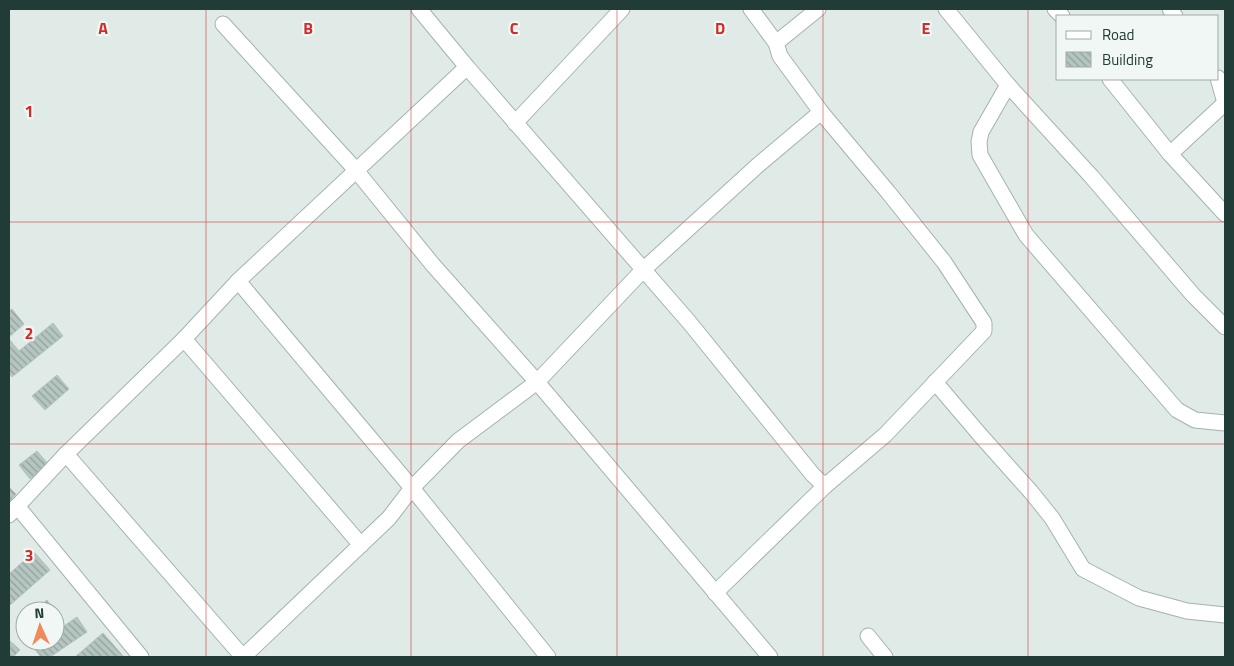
<svg xmlns="http://www.w3.org/2000/svg" width="1234" height="666" viewBox="0 0 1234 666" font-family="'Titillium Web',sans-serif">
<style>
.building{fill:url(#building-back-hatch);stroke:#b2c4be}
.lines{fill:none;stroke-linecap:round;stroke-linejoin:round}
.minor-casing{stroke:#a3b3ae;stroke-width:17}
.minor{stroke:#fff;stroke-width:15}
.grid{fill:none;stroke:#d62828;stroke-width:1;stroke-opacity:0.55}
.grid-label{font-size:16px;text-anchor:middle;font-weight:bold;fill:#d62828;stroke:#f0f7f4;stroke-width:4.5;stroke-linejoin:round;paint-order:stroke}
</style>
<defs>
<pattern id="building-back-hatch" width="6" height="6" patternUnits="userSpaceOnUse" patternTransform="scale(1.25)"><rect width="6" height="6" fill="#b5c5c0"/><path d="M-1 5l2 2M0 0l6 6M5-1l2 2" fill="none" stroke="#93a19d"/></pattern>
</defs>
<rect width="100%" height="100%" fill="#e0ebe7"/>
<g class="building">
<path d="M 12,309 L 24,324 L 9,337 L 9,311 Z"/>
<path d="M 53,323 L 63,336 L 12,377 L 9,373 L 9,339 L 19,351 Z"/>
<path d="M 57,375 L 69,389 L 45,410 L 32,396 Z"/>
<path d="M 37,451 L 48,464 L 30,479 L 19,465 Z"/>
<path d="M 9,487 L 16,494 L 10,501 L 9,501 Z"/>
<path d="M 34,552 L 50,570 L 9,606 L 9,574 Z"/>
<path d="M 47,600 L 52,608 L 48,611 L 37,611 L 36,609 Z"/>
<path d="M 77,617 L 87,632 L 50,657 L 41,657 L 33,647 L 42,641 L 55,641 L 55,632 Z"/>
<path d="M 103,633 L 124,657 L 75,657 Z"/>
<path d="M 9,640 L 20,650 L 13,657 L 9,657 Z"/>
</g>
<g class="lines">
<defs>
<g id="minor">
<path d="M 419,9 L 467,67 L 689,322 L 813,475 L 825,486 L 715,593"/>
<path d="M 751,9 L 776,43 L 780,56 L 821,112 L 888,192 L 944,262 L 984,323 L 984,331 L 885,435 L 825,486"/>
<path d="M 946,9 L 1008,85 L 1091,176 L 1193,295 L 1225,327"/>
<path d="M 1055,9 L 1062,16"/>
<path d="M 1170,9 L 1175,16"/>
<path d="M 223,24 L 355,169 L 433,265 L 537,382 L 770,657"/>
<path d="M 776,43 L 818,9"/>
<path d="M 1110,79 L 1170,154 L 1225,214"/>
<path d="M 1008,85 L 981,132 L 979,142 L 980,155 L 1026,235 L 1177,410 L 1195,420 L 1225,423"/>
<path d="M 515,123 L 622,9"/>
<path d="M 1170,154 L 1225,103 L 1218,78"/>
<path d="M 238,281 L 412,488 L 548,657"/>
<path d="M 184,339 L 361,545"/>
<path d="M 935,382 L 981,436 L 1031,492 L 1052,518 L 1083,569 L 1139,598 L 1187,611 L 1225,615"/>
<path d="M 66,454 L 243,657"/>
<path d="M 17,506 L 141,657"/>
<path d="M 9,515 L 66,454 L 184,339 L 238,281 L 467,67"/>
<path d="M 868,636 L 885,657"/>
<path d="M 243,657 L 389,518 L 412,488 L 458,441 L 537,382 L 643,270 L 757,166 L 821,112"/>
</g>
</defs>
<use href="#minor" class="minor-casing"/>
<use href="#minor" class="minor"/>
</g>
<path class="grid" d="M 206,9 L 206,657M 411,9 L 411,657M 617,9 L 617,657M 823,9 L 823,657M 1028,9 L 1028,657M 9,222 L 1225,222M 9,444 L 1225,444"/>
<g class="grid-label">
<text x="103" y="34">A</text>
<text x="308" y="34">B</text>
<text x="514" y="34">C</text>
<text x="720" y="34">D</text>
<text x="926" y="34">E</text>
<text x="29" y="117">1</text>
<text x="29" y="339">2</text>
<text x="29" y="561">3</text>
</g>
<rect width="1234" height="666" fill="none" stroke="#213b36" stroke-width="20"/>
<rect x="1056" y="15" width="162" height="65" fill="#f0f7f4" stroke="#9daca8"/>
<rect x="1066" y="31" width="25" height="8" fill="#ffffff" stroke="#9daca8"/>
<text x="1102" y="40" font-size="15" fill="#213b36">Road</text>
<rect x="1066" y="52" width="25" height="15" fill="url(#building-back-hatch)" stroke="#9daca8"/>
<text x="1102" y="65" font-size="15" fill="#213b36">Building</text>
<g transform="translate(40 626) rotate(357)"><circle r="24" fill="#f0f7f4" stroke="#9daca8"/>
<path d="M0-4L9 19L0 12L-9 19Z" fill="#f18958"/>
<text y="-8" font-size="14" font-weight="bold" text-anchor="middle" fill="#213b36">N</text>
</g>
</svg>
